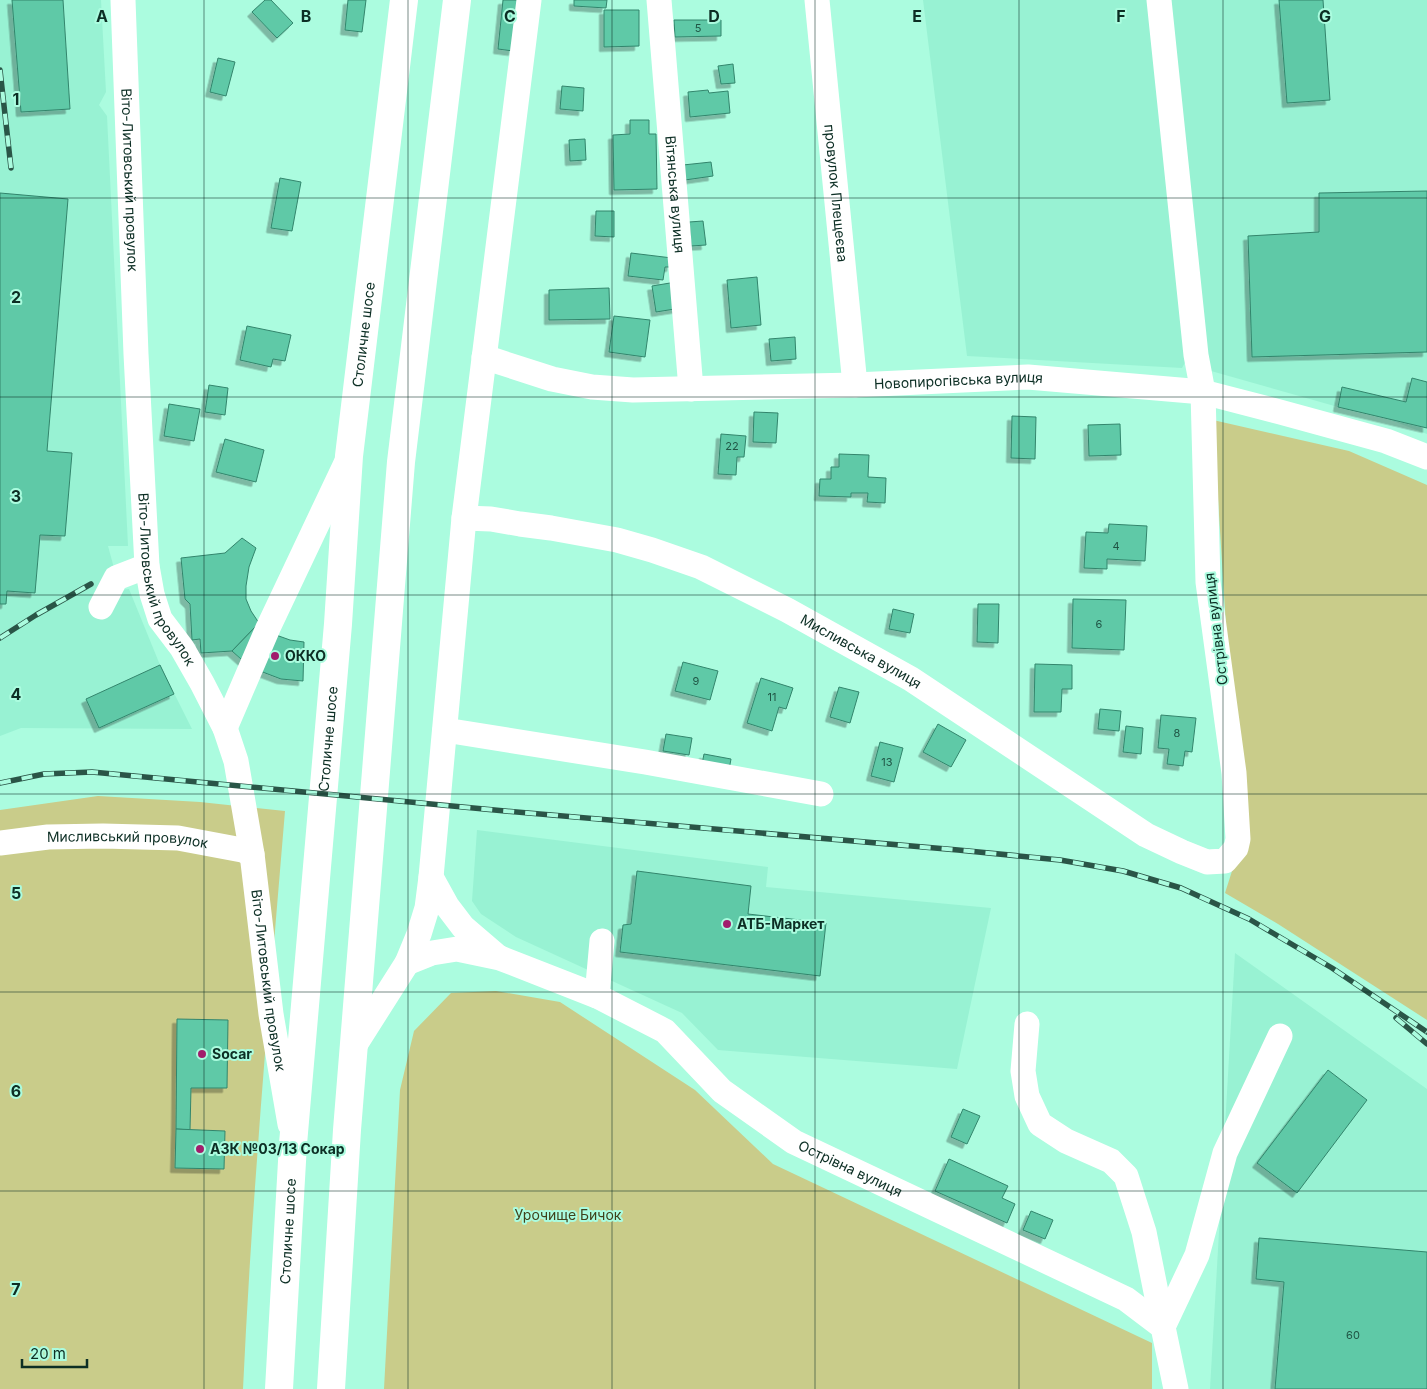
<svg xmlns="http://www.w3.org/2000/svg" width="1427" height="1389" viewBox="0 0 1427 1389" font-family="Inter,sans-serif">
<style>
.built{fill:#98f2d3}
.green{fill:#c9cc8a}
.building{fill:#5ec9a7;stroke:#33856c;filter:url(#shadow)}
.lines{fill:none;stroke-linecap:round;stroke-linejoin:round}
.minor{stroke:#fff;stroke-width:25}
.highway{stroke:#fff;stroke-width:28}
.rail-casing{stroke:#2a5547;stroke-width:5.5}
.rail{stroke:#abfcdf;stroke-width:4;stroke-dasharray:11;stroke-linecap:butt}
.grid{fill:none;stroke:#0c2e24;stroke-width:1;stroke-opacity:0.55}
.poi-dot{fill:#a11d6c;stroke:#abfcdf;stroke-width:2}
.labels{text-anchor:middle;stroke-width:4;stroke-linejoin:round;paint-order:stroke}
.number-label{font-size:11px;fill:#205545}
.street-label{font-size:14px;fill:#0c2e24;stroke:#abfcdf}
.poi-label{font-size:14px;font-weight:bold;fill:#0c2e24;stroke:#abfcdf;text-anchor:start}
.park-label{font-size:14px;fill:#40411b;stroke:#abfcdf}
.grid-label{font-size:16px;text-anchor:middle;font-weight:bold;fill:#0c2e24;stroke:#abfcdf;stroke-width:4;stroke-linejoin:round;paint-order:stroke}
</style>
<defs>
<filter id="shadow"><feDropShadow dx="-4.5" dy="4.5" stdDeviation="0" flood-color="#0004"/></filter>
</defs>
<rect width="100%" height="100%" fill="#abfcdf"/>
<g class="built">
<path d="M 0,0 L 101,0 L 106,92 L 99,105 L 107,116 L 128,546 L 108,546 L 120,590 L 129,589 L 160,665 L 192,729 L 21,728 L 0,736 Z"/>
<path d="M 923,0 L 1427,0 L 1427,434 L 1385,418 L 1338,407 L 1204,369 L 1189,355 L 1182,368 L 967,356 Z"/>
<path d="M 477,830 L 768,867 L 766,887 L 991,908 L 957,1069 L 718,1050 L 682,1013 L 516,937 L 481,914 L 472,901 Z"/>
<path d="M 1235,953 L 1427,1089 L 1427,1389 L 1210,1389 Z"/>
</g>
<g class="green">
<path d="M 1213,420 L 1349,451 L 1427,485 L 1427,1020 L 1278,924 L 1225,893 L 1240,846 Z"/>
<path d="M 98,796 L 200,802 L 285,811 C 269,1003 252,1196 243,1389 L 0,1389 L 0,810 Z"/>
<path d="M 496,991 L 560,1002 L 695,1090 L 773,1164 L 1152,1343 L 1152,1389 L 384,1389 L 400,1090 L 414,1031 L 451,993 Z"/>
</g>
<g class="building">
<path d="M 12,0 L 63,0 L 70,109 L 21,112 Z"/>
<path d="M 265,0 L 271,0 L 293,23 L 277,38 L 252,12 Z"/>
<path d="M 348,0 L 366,0 L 362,32 L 345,30 Z"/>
<path d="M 503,0 L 519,0 L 513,51 L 498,49 Z"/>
<path d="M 574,0 L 607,0 L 606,8 L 574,6 Z"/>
<path d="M 1279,0 L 1323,0 L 1330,100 L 1287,103 Z"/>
<path d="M 604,10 L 639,10 L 639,46 L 604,47 Z"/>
<path d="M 674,20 L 721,20 L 721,36 L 675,37 Z"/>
<path d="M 218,58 L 235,62 L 226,96 L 210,92 Z"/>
<path d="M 733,64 L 735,83 L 721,84 L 718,66 Z"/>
<path d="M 562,86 L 584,88 L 583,111 L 560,109 Z"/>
<path d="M 708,90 L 709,93 L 728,91 L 730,113 L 690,117 L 688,92 Z"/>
<path d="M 630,120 L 649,120 L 649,134 L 656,134 L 657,189 L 614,190 L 613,135 L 630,134 Z"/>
<path d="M 585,139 L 586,160 L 570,161 L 569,140 Z"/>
<path d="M 711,162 L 713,176 L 685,180 L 683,165 Z"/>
<path d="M 280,178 L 301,182 L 292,231 L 271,228 Z"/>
<path d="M 1427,191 L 1427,352 L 1252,357 L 1248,236 L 1319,232 L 1319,193 Z"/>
<path d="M 0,193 L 68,199 L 47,451 L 72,453 L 65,536 L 40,535 L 35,593 L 7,591 L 6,604 L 0,604 Z"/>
<path d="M 596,211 L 614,211 L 614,237 L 595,236 Z"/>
<path d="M 703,221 L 706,245 L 691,246 L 689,222 Z"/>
<path d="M 631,253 L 672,258 L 671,267 L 665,267 L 663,280 L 628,276 Z"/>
<path d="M 757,277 L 761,325 L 731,328 L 727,280 Z"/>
<path d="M 676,282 L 681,308 L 656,312 L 652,286 Z"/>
<path d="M 609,288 L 610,319 L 549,320 L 549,290 Z"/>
<path d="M 614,316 L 650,320 L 645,357 L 609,352 Z"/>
<path d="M 247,326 L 291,335 L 285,361 L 273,359 L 271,367 L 240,360 Z"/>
<path d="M 795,337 L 796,359 L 771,361 L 769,339 Z"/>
<path d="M 1412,378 L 1427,382 L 1427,428 L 1338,407 L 1342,387 L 1406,402 Z"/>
<path d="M 209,385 L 228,388 L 225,415 L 205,412 Z"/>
<path d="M 169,404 L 200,409 L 194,441 L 164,436 Z"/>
<path d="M 754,412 L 778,413 L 776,443 L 753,442 Z"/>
<path d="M 1012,416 L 1036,417 L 1035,459 L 1011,458 Z"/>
<path d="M 1120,424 L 1121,455 L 1089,456 L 1088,425 Z"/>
<path d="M 721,434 L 746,436 L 744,457 L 737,457 L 736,475 L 718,474 Z"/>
<path d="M 225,439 L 264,450 L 256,482 L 216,472 Z"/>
<path d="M 839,454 L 869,455 L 868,477 L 886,478 L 885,503 L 867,502 L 868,493 L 851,493 L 851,497 L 819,496 L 820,479 L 831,479 L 831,467 L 839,467 Z"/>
<path d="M 1109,524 L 1147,526 L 1145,561 L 1107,559 L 1107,569 L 1084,568 L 1086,532 L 1108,533 Z"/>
<path d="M 242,538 L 256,548 L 249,567 L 246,586 L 246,599 L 251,611 L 259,623 L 232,651 L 201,653 L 200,639 L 192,640 L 190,604 L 185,599 L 181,558 L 225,553 Z"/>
<path d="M 1073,599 L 1126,600 L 1124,650 L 1072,648 Z"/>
<path d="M 978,604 L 999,604 L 998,643 L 977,642 Z"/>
<path d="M 893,609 L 914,614 L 910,633 L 889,629 Z"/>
<path d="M 259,623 L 276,635 L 290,640 L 304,642 L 303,681 L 281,679 L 260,671 L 242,660 L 232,651 Z"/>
<path d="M 683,662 L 718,671 L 710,700 L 675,691 Z"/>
<path d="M 1035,664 L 1072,665 L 1072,689 L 1062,689 L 1061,712 L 1034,712 Z"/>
<path d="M 160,665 L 174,694 L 99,728 L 86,699 Z"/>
<path d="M 761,678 L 793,688 L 786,709 L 779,707 L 772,731 L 747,723 Z"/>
<path d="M 839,687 L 859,692 L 850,723 L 830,717 Z"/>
<path d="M 1100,709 L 1121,711 L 1119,731 L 1098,729 Z"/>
<path d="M 1161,715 L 1196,718 L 1192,752 L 1185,751 L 1183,766 L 1167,764 L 1169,749 L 1158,748 Z"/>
<path d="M 938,724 L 966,740 L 951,767 L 923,752 Z"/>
<path d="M 1126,726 L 1143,728 L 1141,754 L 1123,752 Z"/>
<path d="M 666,734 L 692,738 L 689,755 L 663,751 Z"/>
<path d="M 880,742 L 903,748 L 894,782 L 871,776 Z"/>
<path d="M 704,754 L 731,759 L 729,770 L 702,764 Z"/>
<path d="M 637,871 L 751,886 L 748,914 L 826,923 L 820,976 L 620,952 L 623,925 L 631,924 Z"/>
<path d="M 177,1019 L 228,1020 L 227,1088 L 191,1088 L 190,1130 L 176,1129 Z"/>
<path d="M 1328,1070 L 1367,1100 L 1297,1193 L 1257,1163 Z"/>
<path d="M 963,1109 L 980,1116 L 967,1144 L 951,1137 Z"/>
<path d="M 176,1129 L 225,1131 L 224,1169 L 175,1168 Z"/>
<path d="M 949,1159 L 1008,1186 L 1002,1198 L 1015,1204 L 1007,1223 L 935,1191 Z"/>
<path d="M 1031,1211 L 1053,1220 L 1045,1239 L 1023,1230 Z"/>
<path d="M 1259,1238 L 1427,1252 L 1427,1389 L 1275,1389 L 1284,1282 L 1256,1279 Z"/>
</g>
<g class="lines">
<g class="minor">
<path id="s1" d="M 123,0 L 136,354 L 147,566 L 152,594 L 160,619 L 182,648 L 202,683 L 225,728 L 236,761 L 252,854 L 271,1014 L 290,1124"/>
<path id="s2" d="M 659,0 L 691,389"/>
<path id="s3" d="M 817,0 L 855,385"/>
<path id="s4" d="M 484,357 L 552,379 L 592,387 L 633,390 L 855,385 L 1028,377 L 1203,392 L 1280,412 L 1386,441 L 1427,457"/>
<path id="s5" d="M 464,518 L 491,519 L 520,524 L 551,528 L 617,540 L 652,550 L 701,567 L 787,610 L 911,679 L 1146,835 L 1182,852 L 1207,862 L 1225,861 L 1236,848 L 1238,839 L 1234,773 L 1208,582 L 1203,392 L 1196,355 L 1159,0"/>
<path d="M 101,607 L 116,578 L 147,566"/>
<path d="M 225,728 L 268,628 L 348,459"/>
<path d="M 445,730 L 645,762 L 821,794"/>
<path id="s6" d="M 0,843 L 48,837 L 103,836 L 178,838 L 242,850 L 252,854"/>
<path d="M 431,877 L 447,906 L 463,927 L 498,957"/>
<path id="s7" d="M 407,963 L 432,953 L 457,949 L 500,958 L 597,996 L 665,1031 L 722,1091 L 794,1142 L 1126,1299 L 1163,1327 L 1176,1389"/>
<path d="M 597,996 L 602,941"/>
<path d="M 1027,1024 L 1023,1071 L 1027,1096 L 1040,1124 L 1066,1141 L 1111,1161 L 1126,1176 L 1144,1232 L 1163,1327"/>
<path d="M 353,1048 L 407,963 L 419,934 L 427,908 L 431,877 L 464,518 L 529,0"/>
<path d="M 1163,1327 L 1197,1255 L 1225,1153 L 1280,1036"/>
</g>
<g class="highway">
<path id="s8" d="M 279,1389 L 293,1144 L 338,624 L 349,456 L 404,0"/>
<path d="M 331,1389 L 347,1130 L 401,462 L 457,0"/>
</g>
<defs>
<g id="rail">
<path d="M 0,70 L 11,168"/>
<path d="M 0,638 L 36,615 L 91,584"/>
<path d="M 0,783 L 44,774 L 92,772 L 505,811 L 958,850 L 1060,860 L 1123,871 L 1181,888 L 1249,919 L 1332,968 L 1427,1032"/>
<path d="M 1396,1018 L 1427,1044"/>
</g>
</defs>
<use href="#rail" class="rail-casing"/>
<use href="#rail" class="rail"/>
</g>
<path class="grid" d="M 204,0 L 204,1389M 408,0 L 408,1389M 612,0 L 612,1389M 815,0 L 815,1389M 1019,0 L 1019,1389M 1223,0 L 1223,1389M 0,198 L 1427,198M 0,397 L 1427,397M 0,595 L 1427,595M 0,794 L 1427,794M 0,992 L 1427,992M 0,1191 L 1427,1191"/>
<g class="poi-dot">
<circle cx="275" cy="656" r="5"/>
<circle cx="727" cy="924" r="5"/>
<circle cx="202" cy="1054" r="5"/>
<circle cx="200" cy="1149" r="5"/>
</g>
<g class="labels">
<g class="number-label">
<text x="698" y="32">5</text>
<text x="732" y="450">22</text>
<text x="1116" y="550">4</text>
<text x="1099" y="628">6</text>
<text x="696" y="685">9</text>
<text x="772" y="701">11</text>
<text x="1177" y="737">8</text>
<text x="887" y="766">13</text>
<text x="1353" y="1339">60</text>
</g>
<g class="street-label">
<text dy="5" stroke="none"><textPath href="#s1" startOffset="180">Віто-Литовський провулок</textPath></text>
<text dy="5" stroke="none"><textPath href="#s3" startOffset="194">провулок Плещеєва</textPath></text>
<text dy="5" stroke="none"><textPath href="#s2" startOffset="195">Вітянська вулиця</textPath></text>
<text dy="5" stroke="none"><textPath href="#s8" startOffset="1058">Столичне шосе</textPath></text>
<text dy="5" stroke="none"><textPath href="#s4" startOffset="479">Новопирогівська вулиця</textPath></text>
<text dy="5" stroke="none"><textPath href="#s1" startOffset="585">Віто-Литовський провулок</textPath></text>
<text transform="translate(1216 629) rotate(-97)" y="5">Острівна вулиця</text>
<text dy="5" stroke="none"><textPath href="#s5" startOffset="424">Мисливська вулиця</textPath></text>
<text dy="5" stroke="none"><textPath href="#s8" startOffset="652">Столичне шосе</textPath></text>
<text dy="5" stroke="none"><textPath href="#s6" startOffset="128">Мисливський провулок</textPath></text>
<text dy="5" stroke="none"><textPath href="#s1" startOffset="1005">Віто-Литовський провулок</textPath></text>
<text dy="5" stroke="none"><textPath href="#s7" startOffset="510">Острівна вулиця</textPath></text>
<text dy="5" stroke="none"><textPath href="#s8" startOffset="158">Столичне шосе</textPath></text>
</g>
<g class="poi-label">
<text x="285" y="661">ОККО</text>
<text x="737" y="929">АТБ-Маркет</text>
<text x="212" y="1059">Socar</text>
<text x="210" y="1154">АЗК №03/13 Сокар</text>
</g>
<g class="park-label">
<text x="568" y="1220">Урочище Бичок</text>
</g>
</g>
<g class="grid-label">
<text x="102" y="22">A</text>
<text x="306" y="22">B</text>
<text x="510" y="22">C</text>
<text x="714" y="22">D</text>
<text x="917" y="22">E</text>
<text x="1121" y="22">F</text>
<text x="1325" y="22">G</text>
<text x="16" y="105">1</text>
<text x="16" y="303">2</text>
<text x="16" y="502">3</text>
<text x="16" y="700">4</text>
<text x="16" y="899">5</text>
<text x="16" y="1097">6</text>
<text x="16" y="1295">7</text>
</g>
<path d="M22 1359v8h65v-8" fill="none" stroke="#0c2e24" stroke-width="2.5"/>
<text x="30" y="1359" font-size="15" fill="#0c2e24" stroke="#abfcdf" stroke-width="4" paint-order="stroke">20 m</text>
</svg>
